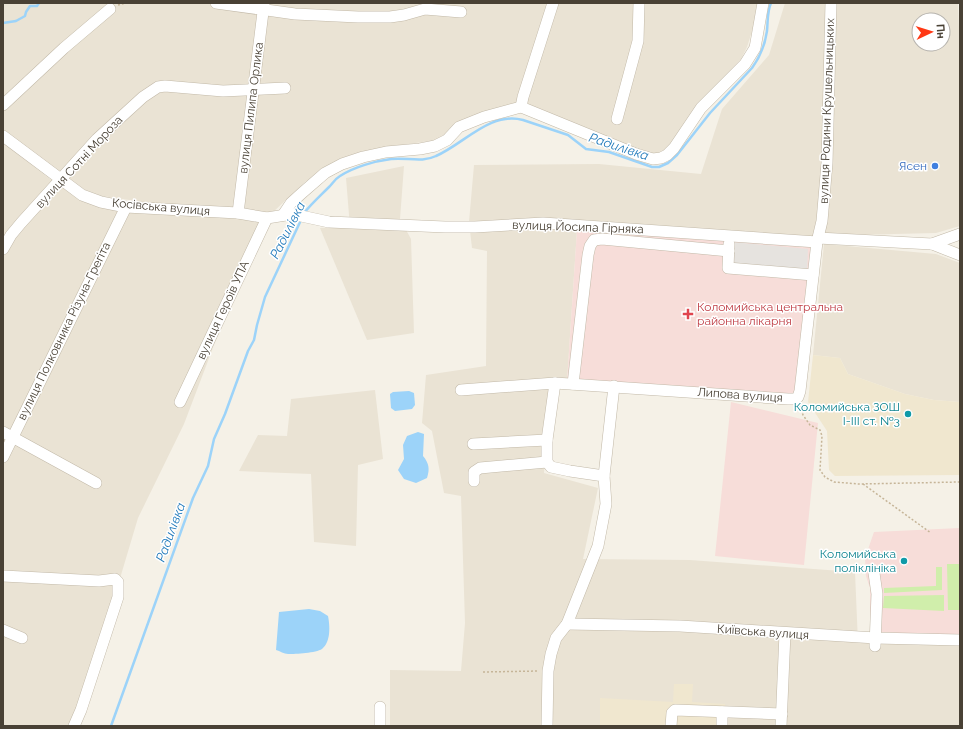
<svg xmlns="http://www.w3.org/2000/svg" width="963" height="729" viewBox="0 0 963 729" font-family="Raleway,sans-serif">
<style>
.residential{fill:#eae3d4;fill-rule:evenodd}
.education{fill:#f0e7cf}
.medical{fill:#f7ddd9}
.green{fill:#d0eeab}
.parking{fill:#e6e3df}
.water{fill:#9cd3f9}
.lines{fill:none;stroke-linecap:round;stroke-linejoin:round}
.stream{stroke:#9cd3f9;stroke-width:2.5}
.minor-casing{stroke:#c2b9a8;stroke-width:12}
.path{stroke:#c6b598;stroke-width:1.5;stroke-dasharray:2 2;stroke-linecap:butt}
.minor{stroke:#fff;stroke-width:11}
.shop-dot{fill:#3f7fe0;stroke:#fff;stroke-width:1.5}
.health-dot{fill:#e0444e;stroke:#fff;stroke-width:1.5}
.culture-dot{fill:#0f9aa8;stroke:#fff;stroke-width:1.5}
.labels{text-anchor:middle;stroke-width:3;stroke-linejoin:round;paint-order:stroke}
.street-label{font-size:12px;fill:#494135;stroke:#fff}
.shop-label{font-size:12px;fill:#366cbe;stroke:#fff;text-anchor:end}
.health-label{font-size:12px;fill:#be3a42;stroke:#fff;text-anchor:start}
.culture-label{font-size:12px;fill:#0d838f;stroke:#fff;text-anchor:end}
.water-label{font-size:13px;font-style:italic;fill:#1f79ba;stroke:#fff}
</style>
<rect width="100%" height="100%" fill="#f5f1e7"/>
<g class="residential">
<path d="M 3,3 L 761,3 L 747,47 L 741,59 L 714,88 L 668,149 L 655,157 L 526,109 L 470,118 L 436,140 L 402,145 L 348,159 L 306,181 L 271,214 L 170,206 L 102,196 L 73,185 L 3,132 Z"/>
<path d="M 785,3 L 958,3 L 960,51 L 960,226 L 936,233 L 811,236 L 577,230 L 567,381 L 550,379 L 544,473 L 598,488 L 583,559 L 690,560 L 855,572 L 858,643 L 960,645 L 960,726 L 390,726 L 390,670 L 461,671 L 465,623 L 461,496 L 444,493 L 432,431 L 422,423 L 426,375 L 486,366 L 487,251 L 472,248 L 469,222 L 474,165 L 599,164 L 701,174 L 722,109 L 769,55 ZM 919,20 L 943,20 L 943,44 L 919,44 Z"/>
<path d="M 3,142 L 50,179 L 84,201 L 262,219 L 184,424 L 138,518 L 76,726 L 3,726 Z"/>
<path d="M 404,166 L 400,219 L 411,239 L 414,333 L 367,340 L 320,228 L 350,227 L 346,178 Z"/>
<path d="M 824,244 L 936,254 L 960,263 L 960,402 L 934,400 L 905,394 L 848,374 L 840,358 L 813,355 Z"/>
<path d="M 375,390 L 383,459 L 358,465 L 356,546 L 314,542 L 311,474 L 239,471 L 258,435 L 287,436 L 291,399 Z"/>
</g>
<g class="education">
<path d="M 813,355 L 840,358 L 848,374 L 905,394 L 934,400 L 960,402 L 960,475 L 835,476 L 829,470 L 827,431 L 808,402 Z"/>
<path d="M 674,684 L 693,684 L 692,702 L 725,704 L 724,726 L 600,726 L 600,698 L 673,702 Z"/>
</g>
<g class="medical">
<path d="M 577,230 L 812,247 L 796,395 L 567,381 Z"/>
<path d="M 731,402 L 818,423 L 804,565 L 715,556 Z"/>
<path d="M 960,528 L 960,635 L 870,632 L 870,588 L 866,576 L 865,558 L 874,532 Z"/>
</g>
<g class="green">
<path d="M 947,564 L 960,564 L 960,610 L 948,610 Z"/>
<path d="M 936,567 L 942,567 L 942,590 L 884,593 L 884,588 L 936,586 Z"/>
<path d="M 944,595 L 944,611 L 883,608 L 884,596 Z"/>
</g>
<path class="parking" d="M 732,242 L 808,249 L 807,272 L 730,266 Z"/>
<g class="water">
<path d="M 409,391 L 414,393 L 415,405 L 412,409 L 395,411 L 391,408 L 390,394 L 393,392 Z"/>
<path d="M 418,432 L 424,434 L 423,456 C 429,463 430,469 427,478 L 416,483 L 404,479 L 398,470 L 404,459 L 403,445 L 407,436 Z"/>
<path d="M 309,609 L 320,611 L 328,616 C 330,626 331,642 322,649 C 316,653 296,654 288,654 C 284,654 280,651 276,650 L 279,612 Z"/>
</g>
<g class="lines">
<g class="stream">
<path d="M 3,23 L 16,21 L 25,16 L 26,12 L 30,6 L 37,6 L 39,3"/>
<path d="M 304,213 C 312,203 320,196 329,187 C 333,183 335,179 340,176 C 354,167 375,161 391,159 C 406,157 422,163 436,156 C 464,144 490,111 523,120 L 568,135 L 586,149 L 609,152 L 652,167 L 659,167 L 668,163 L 677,155 L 710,113 L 752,68 C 760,57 765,45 767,31 C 768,21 767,12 771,3"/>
<path d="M 111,726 L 193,498 L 208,466 L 214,439 L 225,414 L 248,351 L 254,340 L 257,325 L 265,297 L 301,220"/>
</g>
<defs>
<g id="minor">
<path d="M 216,3 L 295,14 L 358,17 L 390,17 L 404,15 L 425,9 L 461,12"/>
<path d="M 3,105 L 64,48 L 110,9"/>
<path d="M 521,107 L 523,97 L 553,3"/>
<path d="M 617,119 L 638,41 L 639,3"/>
<path d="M 3,136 L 82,195 L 101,202 L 126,207 L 238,213 L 267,218 L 292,214 L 329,222 L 445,227 L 475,227 L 543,223 L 817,242"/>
<path d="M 238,213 L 264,4"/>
<path d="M 283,215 L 291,203 L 302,193 L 325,173 L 342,164 L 363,157 L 386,152 L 420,149 L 435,146 L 447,140 L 459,127 L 484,117 L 521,107 L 636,154 L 653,159 L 661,158 L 667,155 L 674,148 L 701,108 L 745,64 L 755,48 L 763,3"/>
<path d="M 818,238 L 932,244 L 960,255"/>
<path d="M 729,244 L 728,268 L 813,275"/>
<path d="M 932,244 L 960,234"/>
<path d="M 3,249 L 11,235 L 21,223 L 97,139 L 143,97 L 158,87 L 165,86 L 223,91 L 285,88"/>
<path d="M 573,384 L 588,255 L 590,246 L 594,240 L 602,239 L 729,251"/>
<path d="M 461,390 L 555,383 L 788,399 L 795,399 L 798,397 L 800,391 L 817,242 L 822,221 L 827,163 L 831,3"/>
<path d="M 180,402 L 267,218"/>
<path d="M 3,432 L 96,483"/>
<path d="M 473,444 L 547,440"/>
<path d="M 3,457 L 126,207"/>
<path d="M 604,476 L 614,386"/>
<path d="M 474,481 L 474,472 L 480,468 L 547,462"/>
<path d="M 874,573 L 877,594 L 875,646"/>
<path d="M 3,576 L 99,581 L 115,579 L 118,582 L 118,597 L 81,710 L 74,726"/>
<path d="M 567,624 L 680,626 L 876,638 L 960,640"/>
<path d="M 3,630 L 22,638"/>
<path d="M 380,707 L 380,726"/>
<path d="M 547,726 L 548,671 L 551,654 L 556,638 L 567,624 L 598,546 L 606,504 L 604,476 L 570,471 L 551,467 L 547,462 L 547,440 L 555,383"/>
<path d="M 671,726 L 672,713 L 675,710 L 782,714"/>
<path d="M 722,726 L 722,712"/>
<path d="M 781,726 L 785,633"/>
</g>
</defs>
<use href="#minor" class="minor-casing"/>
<g class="path">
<path d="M 118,5 L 126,3"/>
<path d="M 800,406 L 803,415 L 810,425 L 820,430 L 822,436 L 820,470 L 825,477 L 834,482 L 859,484 L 960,482"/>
<path d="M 863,484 L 931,533"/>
<path d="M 483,672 L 538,671"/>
</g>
<use href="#minor" class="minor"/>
</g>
<circle class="shop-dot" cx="935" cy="166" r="4"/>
<path class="health-dot" d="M686 308h4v4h4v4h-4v4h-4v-4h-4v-4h4z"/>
<g class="culture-dot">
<circle cx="908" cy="414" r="4"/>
<circle cx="904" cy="561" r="4"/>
</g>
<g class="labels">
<g class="street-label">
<text transform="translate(251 108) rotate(-83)" y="4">вулиця Пилипа Орлика</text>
<text transform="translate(827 111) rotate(-88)" y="4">вулиця Родини Крушельницьких</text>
<text transform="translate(79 162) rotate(-47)" y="4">вулиця Сотні Мороза</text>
<text transform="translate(161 207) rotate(5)" y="4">Косівська вулиця</text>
<text transform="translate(578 227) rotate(2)" y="4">вулиця Йосипа Гірняка</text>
<text transform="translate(223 310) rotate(-65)" y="4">вулиця Героїв УПА</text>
<text transform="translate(64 331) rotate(-64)" y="4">вулиця Полковника Різуна-Грегіта</text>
<text transform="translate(740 395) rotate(4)" y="4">Липова вулиця</text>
<text transform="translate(763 632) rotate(4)" y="4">Київська вулиця</text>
</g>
<g class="shop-label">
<text x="927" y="170">Ясен</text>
</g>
<g class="health-label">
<text x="697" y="311">Коломийська центральна<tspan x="697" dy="14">районна лікарня</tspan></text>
</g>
<g class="culture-label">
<text x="900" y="411">Коломийська ЗОШ<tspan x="900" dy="14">І-ІІІ ст. №3</tspan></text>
<text x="896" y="558">Коломийська<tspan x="896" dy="14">поліклініка</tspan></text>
</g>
<g class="water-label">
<text transform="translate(619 146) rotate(18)" y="5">Радилівка</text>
<text transform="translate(287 230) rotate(-63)" y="5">Радилівка</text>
<text transform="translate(170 532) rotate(-70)" y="5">Радилівка</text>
</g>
</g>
<rect width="963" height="729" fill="none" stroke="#494135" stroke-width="8"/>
<g transform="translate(931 32) rotate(86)"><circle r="19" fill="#ffffff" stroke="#b6b3ae"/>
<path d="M0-3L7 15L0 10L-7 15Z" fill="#ff3814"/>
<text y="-6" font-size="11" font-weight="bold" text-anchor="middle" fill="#494135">Пн</text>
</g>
</svg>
